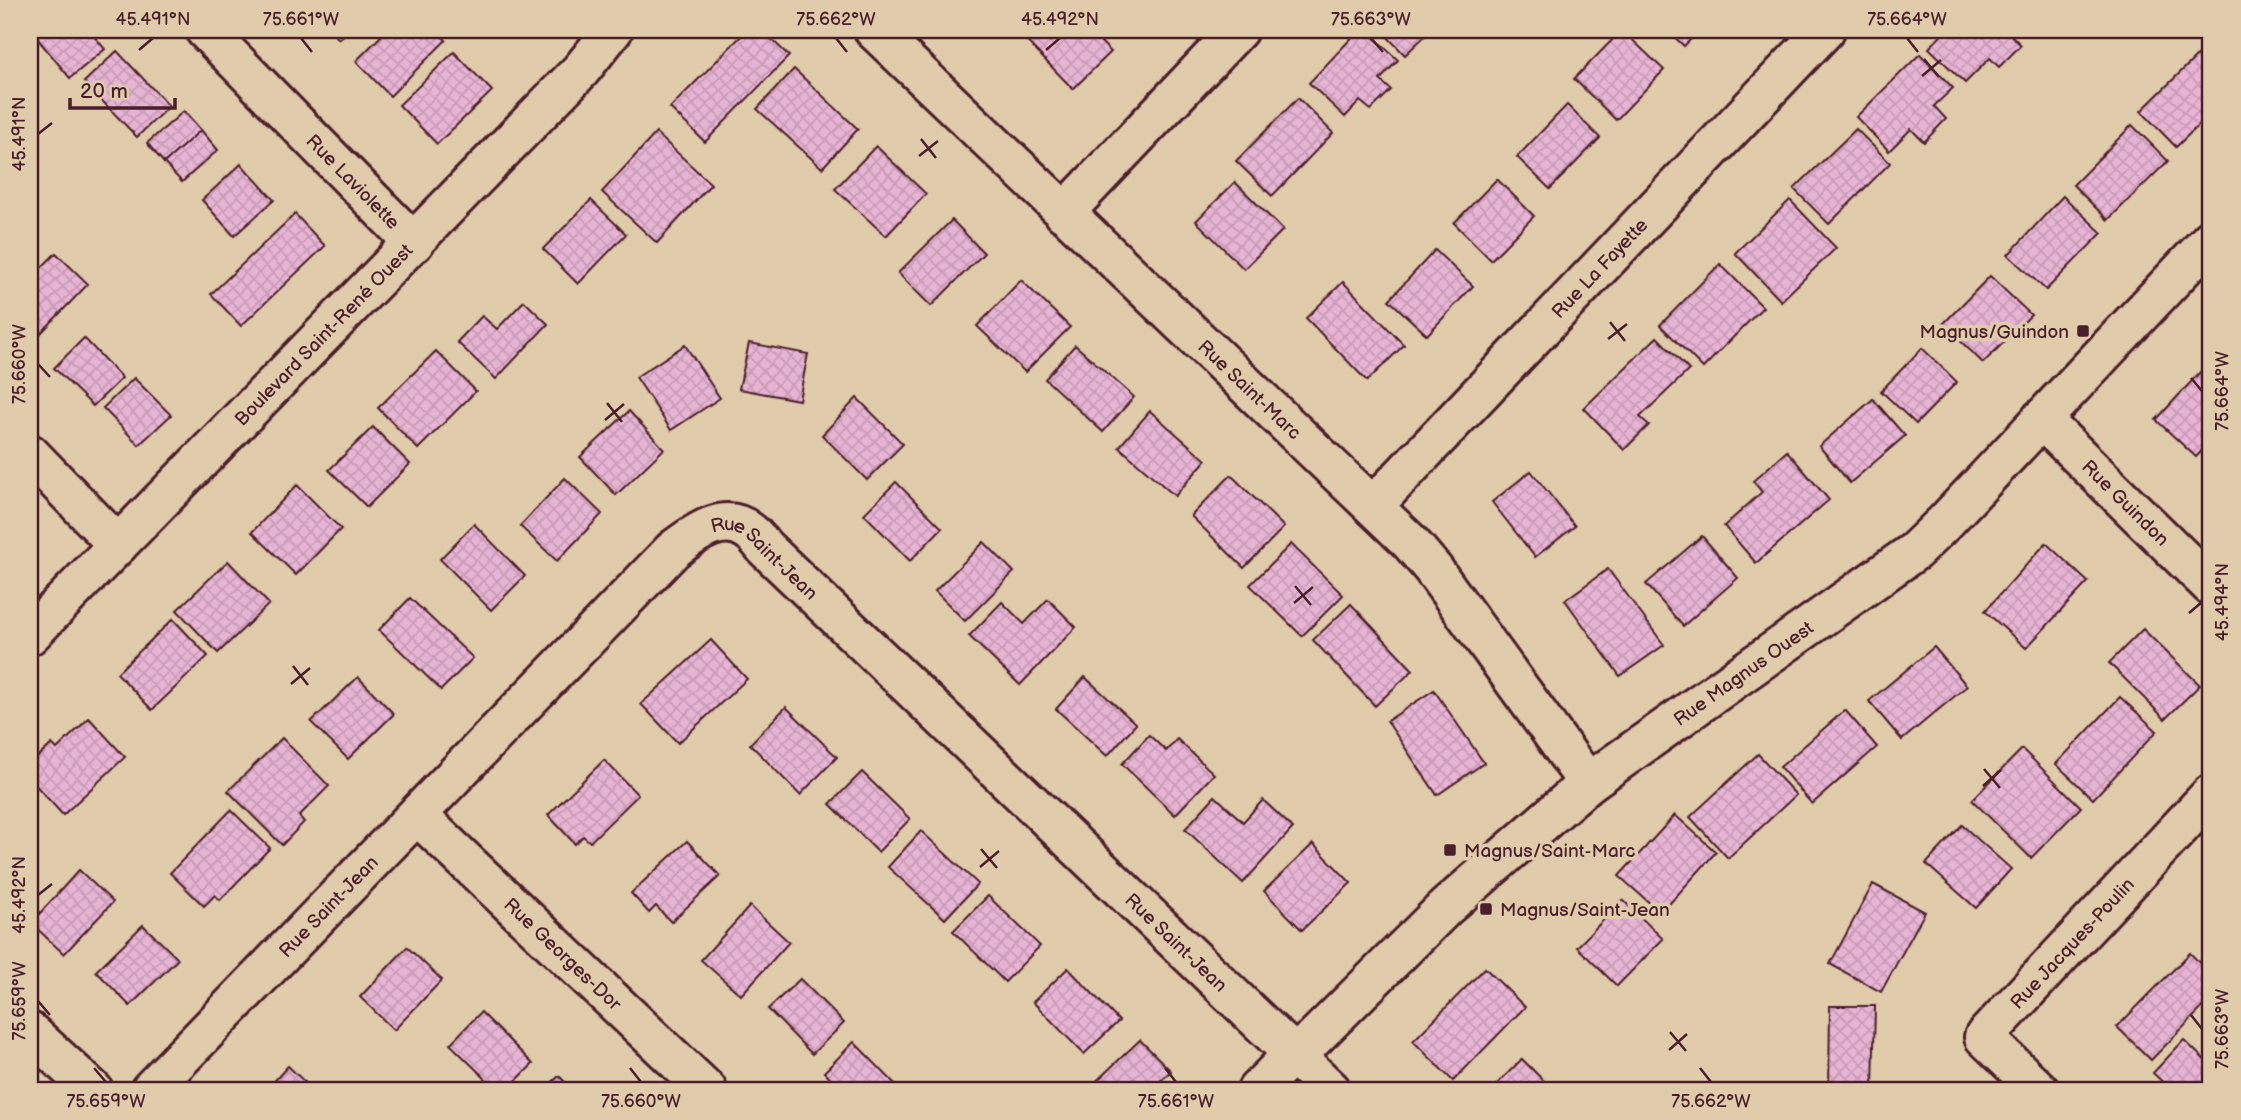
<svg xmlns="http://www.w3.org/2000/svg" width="2241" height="1120" viewBox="0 0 2241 1120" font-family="'Balsamiq Sans',sans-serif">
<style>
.building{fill:url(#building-cross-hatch);stroke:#4a1f2b;stroke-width:2}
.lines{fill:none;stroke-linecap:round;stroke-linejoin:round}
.minor-casing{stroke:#4a1f2b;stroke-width:44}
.minor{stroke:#e0cbaa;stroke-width:38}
.ticks{fill:none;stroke:#4a1f2b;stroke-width:2.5}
.poi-dot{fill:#4a1f2b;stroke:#e0cbaa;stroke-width:2.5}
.labels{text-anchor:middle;stroke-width:7;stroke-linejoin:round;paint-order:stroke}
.street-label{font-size:19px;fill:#4a1f2b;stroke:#e0cbaa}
.poi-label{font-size:19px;fill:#4a1f2b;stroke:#e0cbaa;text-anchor:start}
.neatline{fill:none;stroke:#4a1f2b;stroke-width:2.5}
.ticks-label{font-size:18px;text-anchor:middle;fill:#4a1f2b}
</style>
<defs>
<pattern id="building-cross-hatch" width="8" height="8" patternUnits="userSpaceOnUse" patternTransform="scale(1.75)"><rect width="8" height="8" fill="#e7b5d4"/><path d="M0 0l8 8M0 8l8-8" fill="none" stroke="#c89bb6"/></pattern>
</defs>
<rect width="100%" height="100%" fill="#e0cbaa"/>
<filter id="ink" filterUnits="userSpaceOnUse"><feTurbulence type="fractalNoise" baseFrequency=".0143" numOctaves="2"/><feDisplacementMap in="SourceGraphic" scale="14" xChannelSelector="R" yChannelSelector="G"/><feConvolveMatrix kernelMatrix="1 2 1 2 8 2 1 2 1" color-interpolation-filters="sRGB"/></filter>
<g filter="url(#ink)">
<g class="building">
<path d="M 33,30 L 89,30 L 105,49 L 70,78 L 31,31 Z"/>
<path d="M 330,30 L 349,30 L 339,39 Z"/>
<path d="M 387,30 L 435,30 L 446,40 L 390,96 L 356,61 Z"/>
<path d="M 747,30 L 762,30 L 789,56 L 705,142 L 670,108 Z"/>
<path d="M 1016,30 L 1089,30 L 1111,52 L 1073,89 Z"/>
<path d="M 1359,30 L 1366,30 L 1398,60 L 1380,80 L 1391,90 L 1371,110 L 1360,101 L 1345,117 L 1309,83 Z"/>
<path d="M 1381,30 L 1431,30 L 1405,55 Z"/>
<path d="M 1622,30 L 1664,70 L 1616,120 L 1574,79 Z"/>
<path d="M 1667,30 L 1700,30 L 1684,46 Z"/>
<path d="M 1946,30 L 2018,30 L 2012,36 L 2021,45 L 1999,67 L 1990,58 L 1965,83 L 1929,48 Z"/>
<path d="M 117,51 L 169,106 L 137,137 L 84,82 Z"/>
<path d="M 454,52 L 492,91 L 437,144 L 399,105 Z"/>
<path d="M 2201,52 L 2211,62 L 2211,113 L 2176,147 L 2141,111 Z"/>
<path d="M 1920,54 L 1953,88 L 1934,106 L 1946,119 L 1924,142 L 1911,129 L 1889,151 L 1856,117 Z"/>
<path d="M 794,69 L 858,129 L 822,168 L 757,109 Z"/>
<path d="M 1298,98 L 1333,133 L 1272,196 L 1236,161 Z"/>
<path d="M 1567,105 L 1600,138 L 1550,189 L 1517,157 Z"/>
<path d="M 184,111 L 201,130 L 164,163 L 147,143 Z"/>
<path d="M 2132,125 L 2168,161 L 2108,220 L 2073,185 Z"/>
<path d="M 1856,129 L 1890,163 L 1829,224 L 1794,189 Z"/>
<path d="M 201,130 L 218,150 L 182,182 L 164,163 Z"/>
<path d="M 656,133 L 711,184 L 657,243 L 602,192 Z"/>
<path d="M 876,146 L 926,194 L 886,236 L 835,189 Z"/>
<path d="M 241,164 L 274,200 L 234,236 L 202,200 Z"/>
<path d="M 1497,179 L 1534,216 L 1491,260 L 1454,223 Z"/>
<path d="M 1235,182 L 1283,230 L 1244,269 L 1196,221 Z"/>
<path d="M 2063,196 L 2102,233 L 2046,290 L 2008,255 Z"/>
<path d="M 591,200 L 626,234 L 578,284 L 543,249 Z"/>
<path d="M 1790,200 L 1836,248 L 1781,301 L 1735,253 Z"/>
<path d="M 295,214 L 325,246 L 241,326 L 211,294 Z"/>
<path d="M 952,220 L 984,253 L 931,306 L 898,273 Z"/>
<path d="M 1435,250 L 1473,286 L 1427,335 L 1389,300 Z"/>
<path d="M 56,253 L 88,284 L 40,334 L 30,324 L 30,279 Z"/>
<path d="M 1720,264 L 1763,307 L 1703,368 L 1660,325 Z"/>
<path d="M 1990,276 L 2031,315 L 1983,363 L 1943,324 Z"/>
<path d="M 1021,280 L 1070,327 L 1025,372 L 977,326 Z"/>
<path d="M 1343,282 L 1404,345 L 1367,381 L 1306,318 Z"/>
<path d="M 524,301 L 548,324 L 496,379 L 457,342 L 482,316 L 497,329 Z"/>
<path d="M 1657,337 L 1689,370 L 1640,417 L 1649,425 L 1624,450 L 1584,408 Z"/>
<path d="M 84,338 L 122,378 L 93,406 L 54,368 Z"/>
<path d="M 749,343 L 808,354 L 799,400 L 739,389 Z"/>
<path d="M 685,345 L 720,398 L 671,430 L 636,377 Z"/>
<path d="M 1075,345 L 1134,397 L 1103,432 L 1045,379 Z"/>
<path d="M 1922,348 L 1957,382 L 1916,424 L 1881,391 Z"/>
<path d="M 436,351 L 476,391 L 418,449 L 378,408 Z"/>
<path d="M 2211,360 L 2211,441 L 2196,457 L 2156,420 Z"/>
<path d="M 134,378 L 171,415 L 139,445 L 103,408 Z"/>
<path d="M 857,398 L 903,444 L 867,480 L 822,435 Z"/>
<path d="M 1873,399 L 1905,436 L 1850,483 L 1819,446 Z"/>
<path d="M 629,411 L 664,449 L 616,495 L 580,457 Z"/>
<path d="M 1150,411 L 1206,460 L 1175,496 L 1119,447 Z"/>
<path d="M 373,427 L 410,464 L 367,507 L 329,470 Z"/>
<path d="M 1787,451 L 1829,500 L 1756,563 L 1724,526 L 1762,492 L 1753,481 Z"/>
<path d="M 1531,471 L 1575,526 L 1535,557 L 1492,502 Z"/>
<path d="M 1231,475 L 1284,527 L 1244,568 L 1191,516 Z"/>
<path d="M 565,478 L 602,514 L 557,561 L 520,526 Z"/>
<path d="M 896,482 L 942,528 L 910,561 L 864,514 Z"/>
<path d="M 297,485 L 341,529 L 296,575 L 252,532 Z"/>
<path d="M 474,524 L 525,576 L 491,610 L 440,559 Z"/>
<path d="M 1702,536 L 1738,578 L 1683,626 L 1646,584 Z"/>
<path d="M 984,542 L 1014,572 L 965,621 L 935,591 Z"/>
<path d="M 2046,543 L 2088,582 L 2026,648 L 1985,611 Z"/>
<path d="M 1291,544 L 1343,595 L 1302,636 L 1250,585 Z"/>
<path d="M 228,561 L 269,604 L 218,653 L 177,610 Z"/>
<path d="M 1608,569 L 1664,645 L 1620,676 L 1565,600 Z"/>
<path d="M 410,598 L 473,658 L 441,690 L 379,630 Z"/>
<path d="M 1048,599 L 1076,627 L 1020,685 L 969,636 L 1002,602 L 1024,624 Z"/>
<path d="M 1351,604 L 1413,670 L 1375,706 L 1313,640 Z"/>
<path d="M 173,619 L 208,656 L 152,710 L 117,673 Z"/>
<path d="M 2143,629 L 2200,685 L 2165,719 L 2109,663 Z"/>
<path d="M 711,640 L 747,679 L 678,743 L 641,704 Z"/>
<path d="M 1934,647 L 1967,686 L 1902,740 L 1869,701 Z"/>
<path d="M 358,677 L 394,714 L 348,759 L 311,722 Z"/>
<path d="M 1085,677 L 1136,724 L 1107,756 L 1056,709 Z"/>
<path d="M 1434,690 L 1484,763 L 1437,795 L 1387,721 Z"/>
<path d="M 2120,697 L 2157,731 L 2093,799 L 2056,764 Z"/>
<path d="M 786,707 L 837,757 L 800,795 L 750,744 Z"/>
<path d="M 1845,710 L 1877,747 L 1812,804 L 1780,767 Z"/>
<path d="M 89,718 L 125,757 L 63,815 L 30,779 L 30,764 L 52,744 L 57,749 Z"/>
<path d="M 1149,735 L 1166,751 L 1177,739 L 1214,774 L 1175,815 L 1122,764 Z"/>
<path d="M 282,738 L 329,786 L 299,816 L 304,822 L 282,845 L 228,791 Z"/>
<path d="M 2022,749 L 2081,807 L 2031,858 L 1972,800 Z"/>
<path d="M 1758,754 L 1796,795 L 1728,858 L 1690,817 Z"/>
<path d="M 604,760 L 638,795 L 590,842 L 583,836 L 575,844 L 548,815 Z"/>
<path d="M 862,772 L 910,819 L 878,852 L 830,804 Z"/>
<path d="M 1215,796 L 1243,822 L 1263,800 L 1293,828 L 1243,883 L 1185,829 Z"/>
<path d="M 231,810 L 270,848 L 220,900 L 215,895 L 204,906 L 170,873 Z"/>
<path d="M 1675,815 L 1716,852 L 1661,913 L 1619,876 Z"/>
<path d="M 1962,825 L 2011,869 L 1976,908 L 1926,864 Z"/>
<path d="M 921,831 L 978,884 L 945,919 L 888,867 Z"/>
<path d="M 687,841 L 720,876 L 671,922 L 656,906 L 649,913 L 631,893 Z"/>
<path d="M 1313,844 L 1351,883 L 1302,930 L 1264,891 Z"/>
<path d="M 79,870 L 113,902 L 64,954 L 31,923 Z"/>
<path d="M 1873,884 L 1925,912 L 1881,992 L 1830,964 Z"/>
<path d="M 988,896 L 1040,946 L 1005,982 L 953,931 Z"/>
<path d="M 1623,900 L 1663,939 L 1617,986 L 1577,947 Z"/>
<path d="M 750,906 L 789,942 L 741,995 L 701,960 Z"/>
<path d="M 143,925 L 178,959 L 130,1006 L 96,971 Z"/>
<path d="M 407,947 L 442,980 L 394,1030 L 360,997 Z"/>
<path d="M 2190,953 L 2211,975 L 2211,999 L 2151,1060 L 2117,1027 Z"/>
<path d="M 1068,968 L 1119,1021 L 1084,1054 L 1033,1002 Z"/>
<path d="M 1485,968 L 1525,1007 L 1453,1081 L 1413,1041 Z"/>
<path d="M 800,979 L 844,1023 L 812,1054 L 768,1009 Z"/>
<path d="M 1830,1006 L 1875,1006 L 1873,1090 L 1829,1090 Z"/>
<path d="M 481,1012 L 533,1064 L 507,1090 L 497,1090 L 450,1044 Z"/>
<path d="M 1140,1040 L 1171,1071 L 1151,1090 L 1089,1090 L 1088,1089 Z"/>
<path d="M 2184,1040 L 2211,1066 L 2211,1090 L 2171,1090 L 2153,1073 Z"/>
<path d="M 854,1042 L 901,1090 L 841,1090 L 824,1072 Z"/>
<path d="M 1522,1059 L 1553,1090 L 1491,1090 Z"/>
<path d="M 288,1066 L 313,1090 L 266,1090 Z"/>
<path d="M 559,1076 L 573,1090 L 544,1090 Z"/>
</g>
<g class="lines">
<defs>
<g id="minor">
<path id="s1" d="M 205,30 L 414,243"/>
<path id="s2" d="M 874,30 L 1410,542 L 1433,569 L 1588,783"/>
<path d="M 1064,213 L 1238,30"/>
<path id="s3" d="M 2041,419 L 2211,586"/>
<path d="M 30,454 L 118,545"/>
<path id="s4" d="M 1374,505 L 1825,30"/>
<path id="s5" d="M 30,635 L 581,70 L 613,30"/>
<path id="s6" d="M 418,816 L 707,1090"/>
<path d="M 30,1032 L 93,1090"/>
<path id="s7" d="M 150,1090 L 673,550 C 694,534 724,511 749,531 C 755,535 760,542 765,548 L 1331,1090"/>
<path id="s8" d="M 1257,1090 L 1293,1054 L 1312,1040 L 1446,907 L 1588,783 L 1915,551 L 1944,523 L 2211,239"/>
<path id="s9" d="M 2039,1090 L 1984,1037 L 2211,794"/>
</g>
</defs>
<use href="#minor" class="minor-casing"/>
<use href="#minor" class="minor"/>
</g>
</g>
<path class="ticks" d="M 301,38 L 312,52M 836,38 L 847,52M 1371,38 L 1383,52M 1907,38 L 1918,52M 139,50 L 153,38M 1046,50 L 1060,38M 1924,59 L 1939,77M 1922,76 L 1941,60M 38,134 L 52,123M 921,139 L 936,158M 919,156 L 938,141M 1610,322 L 1625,341M 1608,339 L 1627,324M 38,364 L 50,377M 2191,378 L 2202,391M 607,403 L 622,422M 605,420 L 624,404M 1295,586 L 1311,605M 1294,603 L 1313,587M 2189,613 L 2202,602M 293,666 L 308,685M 291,684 L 310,668M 1984,769 L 2000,788M 1983,786 L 2001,770M 981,849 L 997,868M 980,867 L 999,851M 38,895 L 52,884M 38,1001 L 50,1015M 2191,1015 L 2202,1029M 1670,1032 L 1686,1051M 1669,1050 L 1687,1034M 94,1068 L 106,1082M 630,1068 L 641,1082M 1165,1068 L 1176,1082M 1700,1068 L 1711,1082"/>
<g class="poi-dot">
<rect x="2076" y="324" width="14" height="14" rx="3.5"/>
<rect x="1443" y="843" width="14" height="14" rx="3.5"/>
<rect x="1479" y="902" width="14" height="14" rx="3.5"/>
</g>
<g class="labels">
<g class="street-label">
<text dy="7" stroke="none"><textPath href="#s1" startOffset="212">Rue Laviolette</textPath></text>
<text dy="7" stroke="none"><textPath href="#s4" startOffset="327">Rue La Fayette</textPath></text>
<text dy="7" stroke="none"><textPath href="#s5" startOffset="420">Boulevard Saint-René Ouest</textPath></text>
<text dy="7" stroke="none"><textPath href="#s2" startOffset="520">Rue Saint-Marc</textPath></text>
<text dy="7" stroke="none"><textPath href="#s3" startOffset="119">Rue Guindon</textPath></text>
<text dy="7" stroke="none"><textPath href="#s7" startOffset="863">Rue Saint-Jean</textPath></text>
<text dy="7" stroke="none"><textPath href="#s8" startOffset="642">Rue Magnus Ouest</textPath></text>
<text dy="7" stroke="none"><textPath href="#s7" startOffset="256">Rue Saint-Jean</textPath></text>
<text dy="7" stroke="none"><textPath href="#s7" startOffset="1430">Rue Saint-Jean</textPath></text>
<text dy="7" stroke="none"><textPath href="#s9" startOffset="205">Rue Jacques-Poulin</textPath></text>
<text dy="7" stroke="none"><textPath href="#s6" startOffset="200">Rue Georges-Dor</textPath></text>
</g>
<g class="poi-label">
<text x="2069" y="338" text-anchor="end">Magnus/Guindon</text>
<text x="1464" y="857">Magnus/Saint-Marc</text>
<text x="1500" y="916">Magnus/Saint-Jean</text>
</g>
</g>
<rect width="2241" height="1120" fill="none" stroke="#e0cbaa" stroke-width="77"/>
<path d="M70 98v10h105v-10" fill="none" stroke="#4a1f2b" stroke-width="3.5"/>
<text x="80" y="98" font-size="21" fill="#4a1f2b" stroke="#e0cbaa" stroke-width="5" paint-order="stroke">20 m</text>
<rect x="38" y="38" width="2164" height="1044" class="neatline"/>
<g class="ticks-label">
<text x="153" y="25">45.491°N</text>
<text x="301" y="25">75.661°W</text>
<text x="836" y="25">75.662°W</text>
<text x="1060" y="25">45.492°N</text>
<text x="1371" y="25">75.663°W</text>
<text x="1907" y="25">75.664°W</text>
<text transform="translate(19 134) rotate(-90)" y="6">45.491°N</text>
<text transform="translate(19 364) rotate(-90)" y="6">75.660°W</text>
<text transform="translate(2222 391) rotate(-90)" y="6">75.664°W</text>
<text transform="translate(2222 602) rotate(-90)" y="6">45.494°N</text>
<text transform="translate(19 895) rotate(-90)" y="6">45.492°N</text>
<text transform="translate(19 1001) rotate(-90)" y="6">75.659°W</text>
<text transform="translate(2222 1029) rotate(-90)" y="6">75.663°W</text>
<text x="106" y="1107">75.659°W</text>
<text x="641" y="1107">75.660°W</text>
<text x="1176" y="1107">75.661°W</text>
<text x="1711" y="1107">75.662°W</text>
</g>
</svg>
